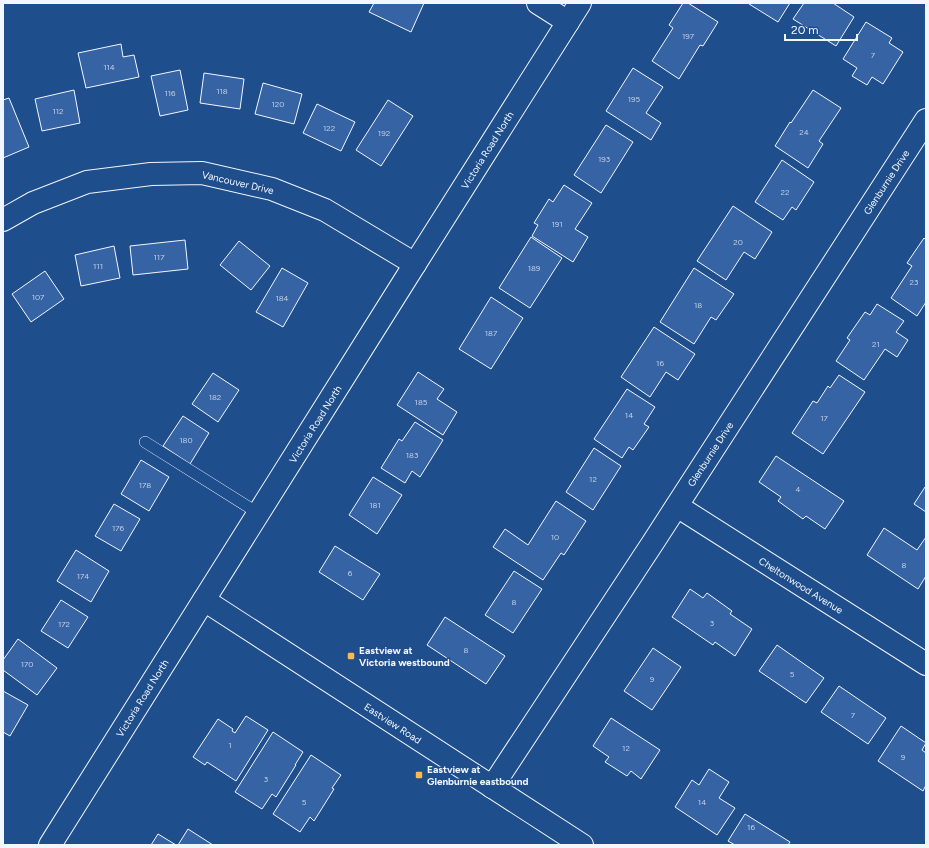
<svg xmlns="http://www.w3.org/2000/svg" width="929" height="848" viewBox="0 0 929 848" font-family="Figtree,sans-serif">
<style>
.building{fill:#3563a3;stroke:#f2f6ff}
.lines{fill:none;stroke-linecap:round;stroke-linejoin:round}
.service-casing{stroke:#f2f6ff;stroke-width:12}
.minor-casing{stroke:#f2f6ff;stroke-width:24}
.secondary-casing{stroke:#f2f6ff;stroke-width:24}
.service{stroke:#1f4e8c;stroke-width:11}
.minor{stroke:#1f4e8c;stroke-width:22}
.secondary{stroke:#1f4e8c;stroke-width:22}
.poi-dot{fill:#ffb74d;stroke:#1f4e8c;stroke-width:1.5}
.labels{text-anchor:middle;stroke-width:3;stroke-linejoin:round;paint-order:stroke}
.number-label{font-size:8px;fill:#c3d1e8}
.street-label{font-size:10px;fill:#f2f6ff;stroke:#1f4e8c}
.poi-label{font-size:10px;font-weight:bold;fill:#f2f6ff;stroke:#1f4e8c;text-anchor:start}
</style>
<rect width="100%" height="100%" fill="#1f4e8c"/>
<g class="building">
<path d="M 374,3 L 424,3 L 411,32 L 369,12 Z"/>
<path d="M 683,3 L 688,3 L 718,22 L 703,46 L 700,45 L 679,79 L 652,61 L 673,28 L 669,25 Z"/>
<path d="M 749,3 L 790,3 L 778,22 L 749,4 Z"/>
<path d="M 804,3 L 833,3 L 854,17 L 836,46 L 793,19 Z"/>
<path d="M 866,22 L 892,38 L 889,43 L 903,52 L 883,84 L 872,77 L 867,85 L 852,76 L 857,68 L 843,59 Z"/>
<path d="M 121,44 L 123,57 L 134,55 L 139,77 L 86,88 L 78,53 Z"/>
<path d="M 633,68 L 663,87 L 646,113 L 661,123 L 651,140 L 606,111 Z"/>
<path d="M 180,70 L 188,110 L 160,116 L 151,76 Z"/>
<path d="M 204,73 L 244,79 L 240,109 L 200,103 Z"/>
<path d="M 263,83 L 302,94 L 294,124 L 255,114 Z"/>
<path d="M 74,90 L 80,123 L 42,131 L 35,99 Z"/>
<path d="M 813,90 L 841,108 L 819,141 L 823,144 L 808,168 L 775,146 L 790,122 L 791,123 Z"/>
<path d="M 9,98 L 29,147 L 3,158 L 3,100 Z"/>
<path d="M 388,100 L 413,116 L 381,166 L 356,150 Z"/>
<path d="M 317,104 L 355,122 L 341,151 L 303,133 Z"/>
<path d="M 606,125 L 633,142 L 601,193 L 574,175 Z"/>
<path d="M 782,160 L 814,182 L 796,210 L 792,207 L 783,220 L 755,202 Z"/>
<path d="M 564,185 L 592,203 L 575,229 L 588,237 L 573,262 L 532,236 L 538,225 L 534,223 L 549,199 L 553,202 Z"/>
<path d="M 733,206 L 772,232 L 755,259 L 744,252 L 726,280 L 697,261 Z"/>
<path d="M 531,237 L 562,258 L 530,308 L 499,288 Z"/>
<path d="M 924,238 L 926,240 L 926,302 L 917,316 L 891,298 L 912,266 L 907,263 Z"/>
<path d="M 185,240 L 188,269 L 133,275 L 130,246 Z"/>
<path d="M 239,241 L 270,266 L 251,290 L 220,265 Z"/>
<path d="M 114,246 L 120,278 L 81,286 L 75,255 Z"/>
<path d="M 282,268 L 308,283 L 283,327 L 256,312 Z"/>
<path d="M 694,268 L 734,294 L 716,320 L 711,317 L 694,344 L 660,322 Z"/>
<path d="M 45,271 L 64,299 L 31,322 L 12,294 Z"/>
<path d="M 491,297 L 523,318 L 491,369 L 459,349 Z"/>
<path d="M 877,304 L 904,321 L 896,332 L 908,340 L 897,357 L 885,349 L 864,380 L 836,361 L 850,340 L 847,338 L 865,312 L 870,315 Z"/>
<path d="M 654,327 L 695,354 L 678,380 L 666,372 L 650,397 L 621,377 Z"/>
<path d="M 418,372 L 444,389 L 437,399 L 457,412 L 443,435 L 397,405 Z"/>
<path d="M 213,373 L 239,390 L 218,422 L 192,404 Z"/>
<path d="M 839,375 L 865,392 L 823,454 L 792,433 L 813,401 L 817,403 L 828,386 L 830,388 Z"/>
<path d="M 627,389 L 655,407 L 644,424 L 649,427 L 633,450 L 629,447 L 622,458 L 594,439 Z"/>
<path d="M 183,416 L 209,433 L 190,464 L 163,446 Z"/>
<path d="M 415,422 L 443,440 L 420,477 L 412,471 L 405,483 L 381,468 L 399,439 L 402,441 Z"/>
<path d="M 594,448 L 621,466 L 593,510 L 566,492 Z"/>
<path d="M 776,456 L 844,501 L 825,529 L 806,516 L 803,519 L 778,501 L 781,497 L 759,482 Z"/>
<path d="M 141,460 L 169,477 L 149,511 L 121,494 Z"/>
<path d="M 373,477 L 402,495 L 377,534 L 349,515 Z"/>
<path d="M 925,487 L 926,488 L 926,512 L 914,504 Z"/>
<path d="M 556,501 L 586,521 L 564,555 L 561,553 L 543,580 L 493,547 L 505,529 L 528,545 Z"/>
<path d="M 114,504 L 140,519 L 121,551 L 95,536 Z"/>
<path d="M 884,528 L 917,550 L 926,537 L 926,576 L 918,589 L 867,555 Z"/>
<path d="M 335,546 L 380,574 L 363,600 L 319,572 Z"/>
<path d="M 76,550 L 109,571 L 91,602 L 57,581 Z"/>
<path d="M 514,571 L 542,589 L 513,633 L 485,615 Z"/>
<path d="M 690,589 L 703,598 L 707,593 L 732,611 L 730,614 L 752,629 L 735,656 L 715,642 L 713,645 L 672,617 Z"/>
<path d="M 61,600 L 88,617 L 68,648 L 41,631 Z"/>
<path d="M 445,617 L 505,656 L 486,684 L 427,645 Z"/>
<path d="M 18,639 L 57,668 L 37,695 L 3,670 L 3,660 Z"/>
<path d="M 777,645 L 824,678 L 806,703 L 759,671 Z"/>
<path d="M 653,648 L 681,667 L 652,710 L 624,691 Z"/>
<path d="M 839,686 L 886,718 L 868,744 L 821,712 Z"/>
<path d="M 3,691 L 28,705 L 10,736 L 3,732 Z"/>
<path d="M 246,716 L 268,730 L 236,781 L 207,762 L 205,765 L 193,757 L 218,719 L 233,729 L 232,731 L 235,733 Z"/>
<path d="M 611,718 L 660,750 L 641,779 L 631,771 L 627,776 L 605,762 L 609,757 L 593,746 Z"/>
<path d="M 901,726 L 926,743 L 922,750 L 926,753 L 926,785 L 923,791 L 878,761 Z"/>
<path d="M 273,732 L 303,752 L 295,765 L 296,765 L 276,797 L 272,794 L 262,809 L 235,792 Z"/>
<path d="M 311,755 L 341,775 L 332,788 L 334,789 L 314,821 L 310,817 L 300,832 L 273,814 Z"/>
<path d="M 709,769 L 729,782 L 719,798 L 735,808 L 717,835 L 675,807 L 692,780 L 699,785 Z"/>
<path d="M 745,814 L 790,842 L 788,845 L 735,845 L 728,841 Z"/>
<path d="M 188,829 L 213,845 L 178,845 Z"/>
<path d="M 158,834 L 176,845 L 151,845 Z"/>
</g>
<g class="lines">
<defs>
<path id="service" d="M 145,442 L 258,513"/>
<g id="minor">
<path d="M 538,3 L 568,22"/>
<path d="M 3,220 L 33,203 L 87,182 L 151,174 L 202,173 L 272,189 L 325,210 L 415,264"/>
<path d="M 677,506 L 926,664"/>
<path d="M 492,787 L 654,541 L 926,120"/>
</g>
<g id="secondary">
<path d="M 204,600 L 582,845"/>
<path d="M 50,845 L 415,264 L 580,3"/>
</g>
</defs>
<use href="#service" class="service-casing"/>
<use href="#minor" class="minor-casing"/>
<use href="#secondary" class="secondary-casing"/>
<use href="#service" class="service"/>
<use href="#minor" class="minor"/>
<use href="#secondary" class="secondary"/>
</g>
<g class="poi-dot">
<rect x="347" y="652" width="8" height="8" rx="2"/>
<rect x="415" y="771" width="8" height="8" rx="2"/>
</g>
<g class="labels">
<g class="number-label">
<text x="688" y="39">197</text>
<text x="873" y="58">7</text>
<text x="109" y="70">114</text>
<text x="222" y="94">118</text>
<text x="170" y="96">116</text>
<text x="634" y="102">195</text>
<text x="278" y="107">120</text>
<text x="58" y="114">112</text>
<text x="329" y="131">122</text>
<text x="804" y="135">24</text>
<text x="384" y="136">192</text>
<text x="604" y="162">193</text>
<text x="785" y="195">22</text>
<text x="557" y="227">191</text>
<text x="738" y="245">20</text>
<text x="159" y="260">117</text>
<text x="98" y="269">111</text>
<text x="534" y="271">189</text>
<text x="914" y="285">23</text>
<text x="38" y="300">107</text>
<text x="282" y="301">184</text>
<text x="698" y="308">18</text>
<text x="491" y="336">187</text>
<text x="876" y="347">21</text>
<text x="660" y="366">16</text>
<text x="215" y="400">182</text>
<text x="421" y="405">185</text>
<text x="629" y="418">14</text>
<text x="824" y="421">17</text>
<text x="186" y="443">180</text>
<text x="412" y="458">183</text>
<text x="593" y="482">12</text>
<text x="145" y="488">178</text>
<text x="798" y="492">4</text>
<text x="375" y="508">181</text>
<text x="118" y="531">176</text>
<text x="555" y="540">10</text>
<text x="904" y="568">8</text>
<text x="350" y="576">6</text>
<text x="83" y="579">174</text>
<text x="514" y="605">8</text>
<text x="712" y="626">3</text>
<text x="64" y="627">172</text>
<text x="466" y="653">8</text>
<text x="27" y="667">170</text>
<text x="792" y="677">5</text>
<text x="652" y="682">9</text>
<text x="853" y="718">7</text>
<text x="230" y="748">1</text>
<text x="626" y="751">12</text>
<text x="903" y="760">9</text>
<text x="266" y="782">3</text>
<text x="304" y="805">5</text>
<text x="702" y="805">14</text>
<text x="751" y="830">16</text>
</g>
<g class="street-label">
<text transform="translate(487 150) rotate(-58)" y="4">Victoria Road North</text>
<text transform="translate(238 182) rotate(13)" y="4">Vancouver Drive</text>
<text transform="translate(886 182) rotate(-57)" y="4">Glenburnie Drive</text>
<text transform="translate(315 424) rotate(-58)" y="4">Victoria Road North</text>
<text transform="translate(710 454) rotate(-57)" y="4">Glenburnie Drive</text>
<text transform="translate(801 585) rotate(32)" y="4">Cheltonwood Avenue</text>
<text transform="translate(142 698) rotate(-58)" y="4">Victoria Road North</text>
<text transform="translate(393 723) rotate(33)" y="4">Eastview Road</text>
</g>
<g class="poi-label">
<text x="359" y="654">Eastview at<tspan x="359" dy="12">Victoria westbound</tspan></text>
<text x="427" y="773">Eastview at<tspan x="427" dy="12">Glenburnie eastbound</tspan></text>
</g>
</g>
<rect width="929" height="848" fill="none" stroke="#f2f6ff" stroke-width="8"/>
<path d="M785 34v6h72v-6" fill="none" stroke="#f2f6ff" stroke-width="2"/>
<text x="791" y="34" font-size="12" fill="#f2f6ff" stroke="#1f4e8c" stroke-width="3" paint-order="stroke">20 m</text>
</svg>
